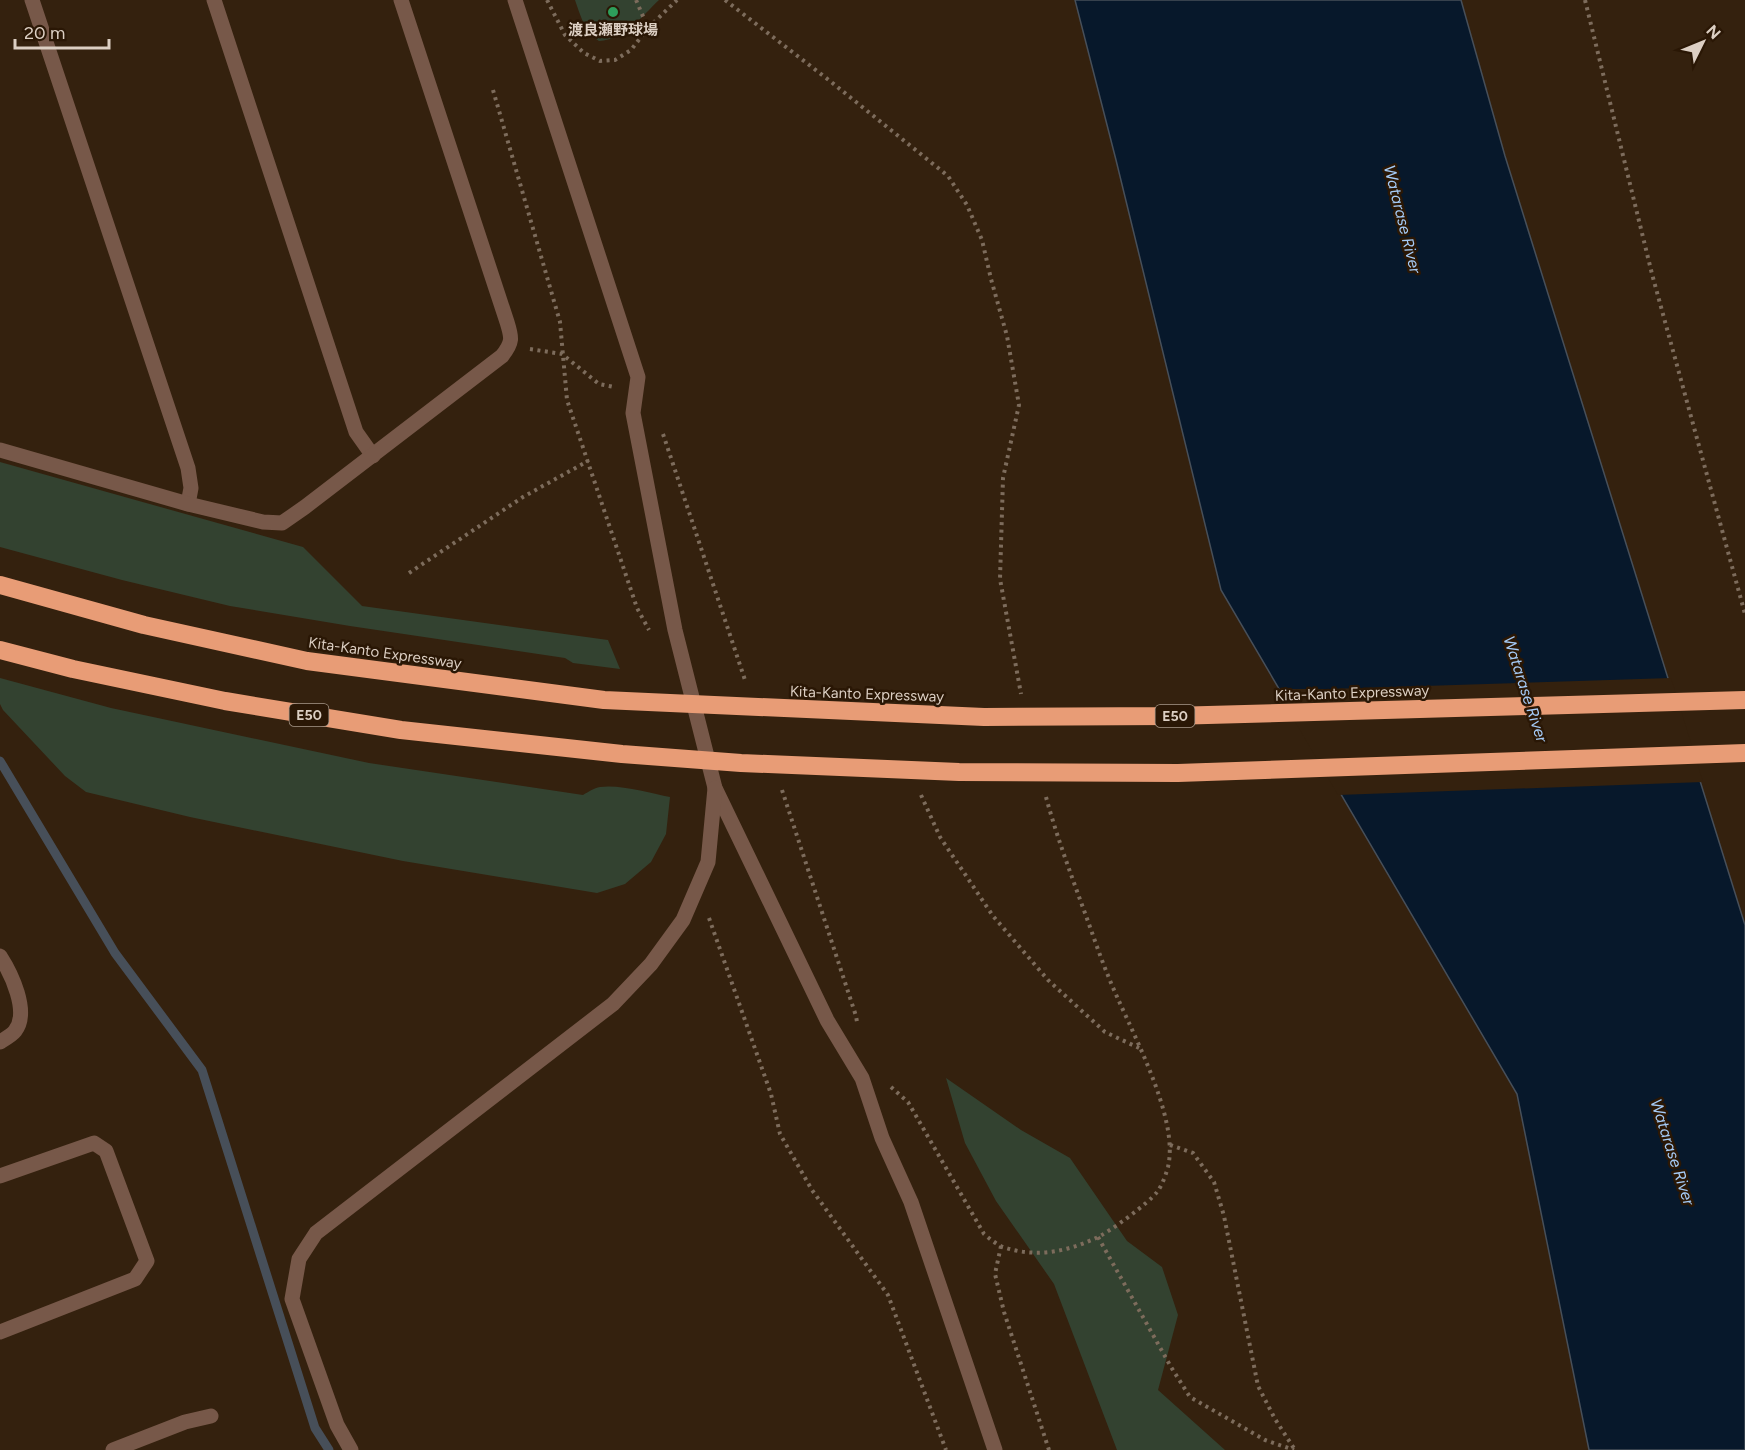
<svg xmlns="http://www.w3.org/2000/svg" width="1745" height="1450" viewBox="0 0 1745 1450" font-family="Figtree,'Noto Sans JP',sans-serif">
<style>
.green{fill:#334230}
.water{fill:#07182b;stroke:#474f59;stroke-width:1.5}
.pier{fill:#34210e}
.lines{fill:none;stroke-linecap:round;stroke-linejoin:round}
.stream{stroke:#474f59;stroke-width:9}
.path{stroke:#7d6c5c;stroke-width:4;stroke-dasharray:3 4.5;stroke-linecap:butt}
.minor{stroke:#775849;stroke-width:15}
.highway{stroke:#e89c76;stroke-width:18}
.leisure-dot{fill:#2e9e5b;stroke:#2a1705;stroke-width:2}
.labels{text-anchor:middle;stroke-width:5;stroke-linejoin:round;paint-order:stroke}
.shield{fill:#2a1705;stroke:#a7988a;stroke-width:1.5}
.shield-label{font-size:14px;font-weight:bold;fill:#dccfc3}
.poi-label{font-size:15px;font-weight:bold;fill:#dccfc3;stroke:#2a1705}
.street-label{font-size:15px;fill:#dccfc3;stroke:#2a1705}
.water-label{font-size:16px;font-style:italic;fill:#a5cbf7;stroke:#2a1705}
</style>
<rect width="100%" height="100%" fill="#34210e"/>
<g class="green">
<path d="M 575,0 L 659,0 C 642,16 624,40 599,41 C 584,30 581,17 575,0 Z"/>
<path d="M 0,462 L 303,547 L 362,606 L 608,640 L 620,669 L 573,663 L 565,658 L 350,626 L 230,606 L 122,580 L 0,547 Z"/>
<path d="M 0,678 L 111,708 L 369,763 L 583,795 C 588,792 594,788 600,787 C 619,784 651,793 670,797 L 666,834 L 651,862 L 625,884 L 597,893 L 403,861 L 190,817 L 86,792 L 65,776 L 3,710 L 0,704 Z"/>
<path d="M 946,1078 L 1021,1130 L 1070,1158 L 1127,1241 L 1162,1267 L 1178,1315 L 1158,1390 L 1225,1450 L 1117,1450 L 1054,1284 L 996,1201 L 965,1143 Z"/>
</g>
<path class="water" d="M 1075,0 L 1461,0 L 1505,156 L 1745,925 L 1745,1450 L 1589,1450 L 1517,1094 L 1221,590 L 1116,160 Z"/>
<path class="pier" d="M 1671,678 L 1703,782 L 1338,795 L 1276,689 L 1329,689 Z"/>
<g class="lines">
<path class="stream" d="M 0,761 L 115,953 L 202,1070 L 315,1428 L 329,1450"/>
<g class="path">
<path d="M 547,0 L 565,35 L 584,53 L 600,61 L 615,60 L 631,50 L 648,28 L 636,0"/>
<path d="M 725,0 L 830,81 L 948,176 L 967,205 L 982,240 L 991,279 L 1007,336 L 1019,405 L 1003,478 L 1000,579 L 1021,694"/>
<path d="M 1585,0 L 1652,274 L 1745,614"/>
<path d="M 648,28 L 677,0"/>
<path d="M 493,90 L 560,322 L 567,400 L 637,608 L 649,630"/>
<path d="M 530,349 L 562,354 L 599,384 L 614,387"/>
<path d="M 663,434 L 746,683"/>
<path d="M 409,573 L 523,497 L 588,461"/>
<path d="M 782,790 L 856,1016 L 857,1022"/>
<path d="M 921,795 L 940,837 L 993,916 L 1048,980 L 1105,1032 L 1139,1048"/>
<path d="M 709,918 L 771,1094 L 780,1134 L 812,1190 L 888,1295 L 946,1450"/>
<path d="M 891,1087 L 908,1102 L 984,1234 C 990,1239 996,1244 1003,1247 C 1035,1258 1066,1252 1096,1238 C 1108,1233 1149,1203 1157,1192 C 1162,1186 1166,1174 1168,1167 C 1180,1116 1128,1026 1109,978 C 1099,954 1091,929 1082,905 C 1069,869 1056,834 1046,797"/>
<path d="M 1170,1145 L 1193,1153 L 1214,1182 L 1224,1216 L 1258,1386 L 1275,1419 L 1295,1450"/>
<path d="M 1098,1237 L 1171,1367 L 1190,1397 L 1265,1440 L 1294,1450"/>
<path d="M 1001,1246 L 995,1274 L 1004,1312 L 1049,1450"/>
</g>
<g class="minor">
<path d="M 32,0 L 188,468 L 191,488 L 188,504"/>
<path d="M 214,0 L 356,432 L 373,456"/>
<path d="M 515,0 L 638,377 L 633,413 L 675,630 L 715,788 L 827,1020 L 862,1078 L 882,1138 L 911,1202 L 995,1450"/>
<path d="M 0,450 L 188,504 L 263,522 L 282,523 L 305,507 L 502,356 C 513,342 512,338 507,322 L 401,0"/>
<path d="M 0,956 C 11,973 30,1012 15,1031 C 12,1035 5,1039 0,1042"/>
<path d="M 0,1176 L 94,1143 L 106,1151 L 147,1261 L 135,1279 L 0,1332"/>
<path d="M 113,1450 L 185,1422 L 211,1416"/>
<path d="M 351,1450 L 337,1425 L 292,1299 L 299,1259 L 316,1233 L 613,1004 L 651,964 L 683,920 L 708,862 L 715,788"/>
</g>
<g class="highway">
<path d="M 0,585 L 144,625 L 307,661 L 604,700 L 984,717 L 1171,716 L 1745,700"/>
<path d="M 0,650 L 73,669 L 225,701 L 401,730 L 622,754 L 741,763 L 959,772 L 1178,773 L 1745,753"/>
</g>
</g>
<circle class="leisure-dot" cx="613" cy="12" r="6"/>
<g class="labels">
<g class="shield">
<rect x="289.5" y="704" width="39" height="22" rx="4.5"/>
<rect x="1155.5" y="705" width="39" height="22" rx="4.5"/>
</g>
<g class="shield-label">
<text x="309" y="720">E50</text>
<text x="1175" y="721">E50</text>
</g>
<g class="poi-label">
<text x="613" y="35">渡良瀬野球場</text>
</g>
<g class="street-label">
<text transform="translate(385 653) rotate(8)" y="5">Kita-Kanto Expressway</text>
<text transform="translate(1352 693) rotate(-2)" y="5">Kita-Kanto Expressway</text>
<text transform="translate(867 694) rotate(2)" y="5">Kita-Kanto Expressway</text>
</g>
<g class="water-label">
<text transform="translate(1403 219) rotate(76)" y="6">Watarase River</text>
<text transform="translate(1526 689) rotate(72)" y="6">Watarase River</text>
<text transform="translate(1673 1152) rotate(72)" y="6">Watarase River</text>
</g>
</g>
<g transform="translate(1703 42) rotate(47)" stroke="#2a1705" stroke-width="4.5" paint-order="stroke">
<path d="M0-4.5L10 22L0 15L-10 22Z" fill="#dccfc3"/>
<text y="-9" font-size="16" font-weight="bold" text-anchor="middle" fill="#dccfc3">N</text>
</g>
<path d="M15 39v9h94v-9" fill="none" stroke="#dccfc3" stroke-width="3"/>
<text x="24" y="39" font-size="18" fill="#dccfc3" stroke="#2a1705" stroke-width="4.5" paint-order="stroke">20 m</text>
</svg>
